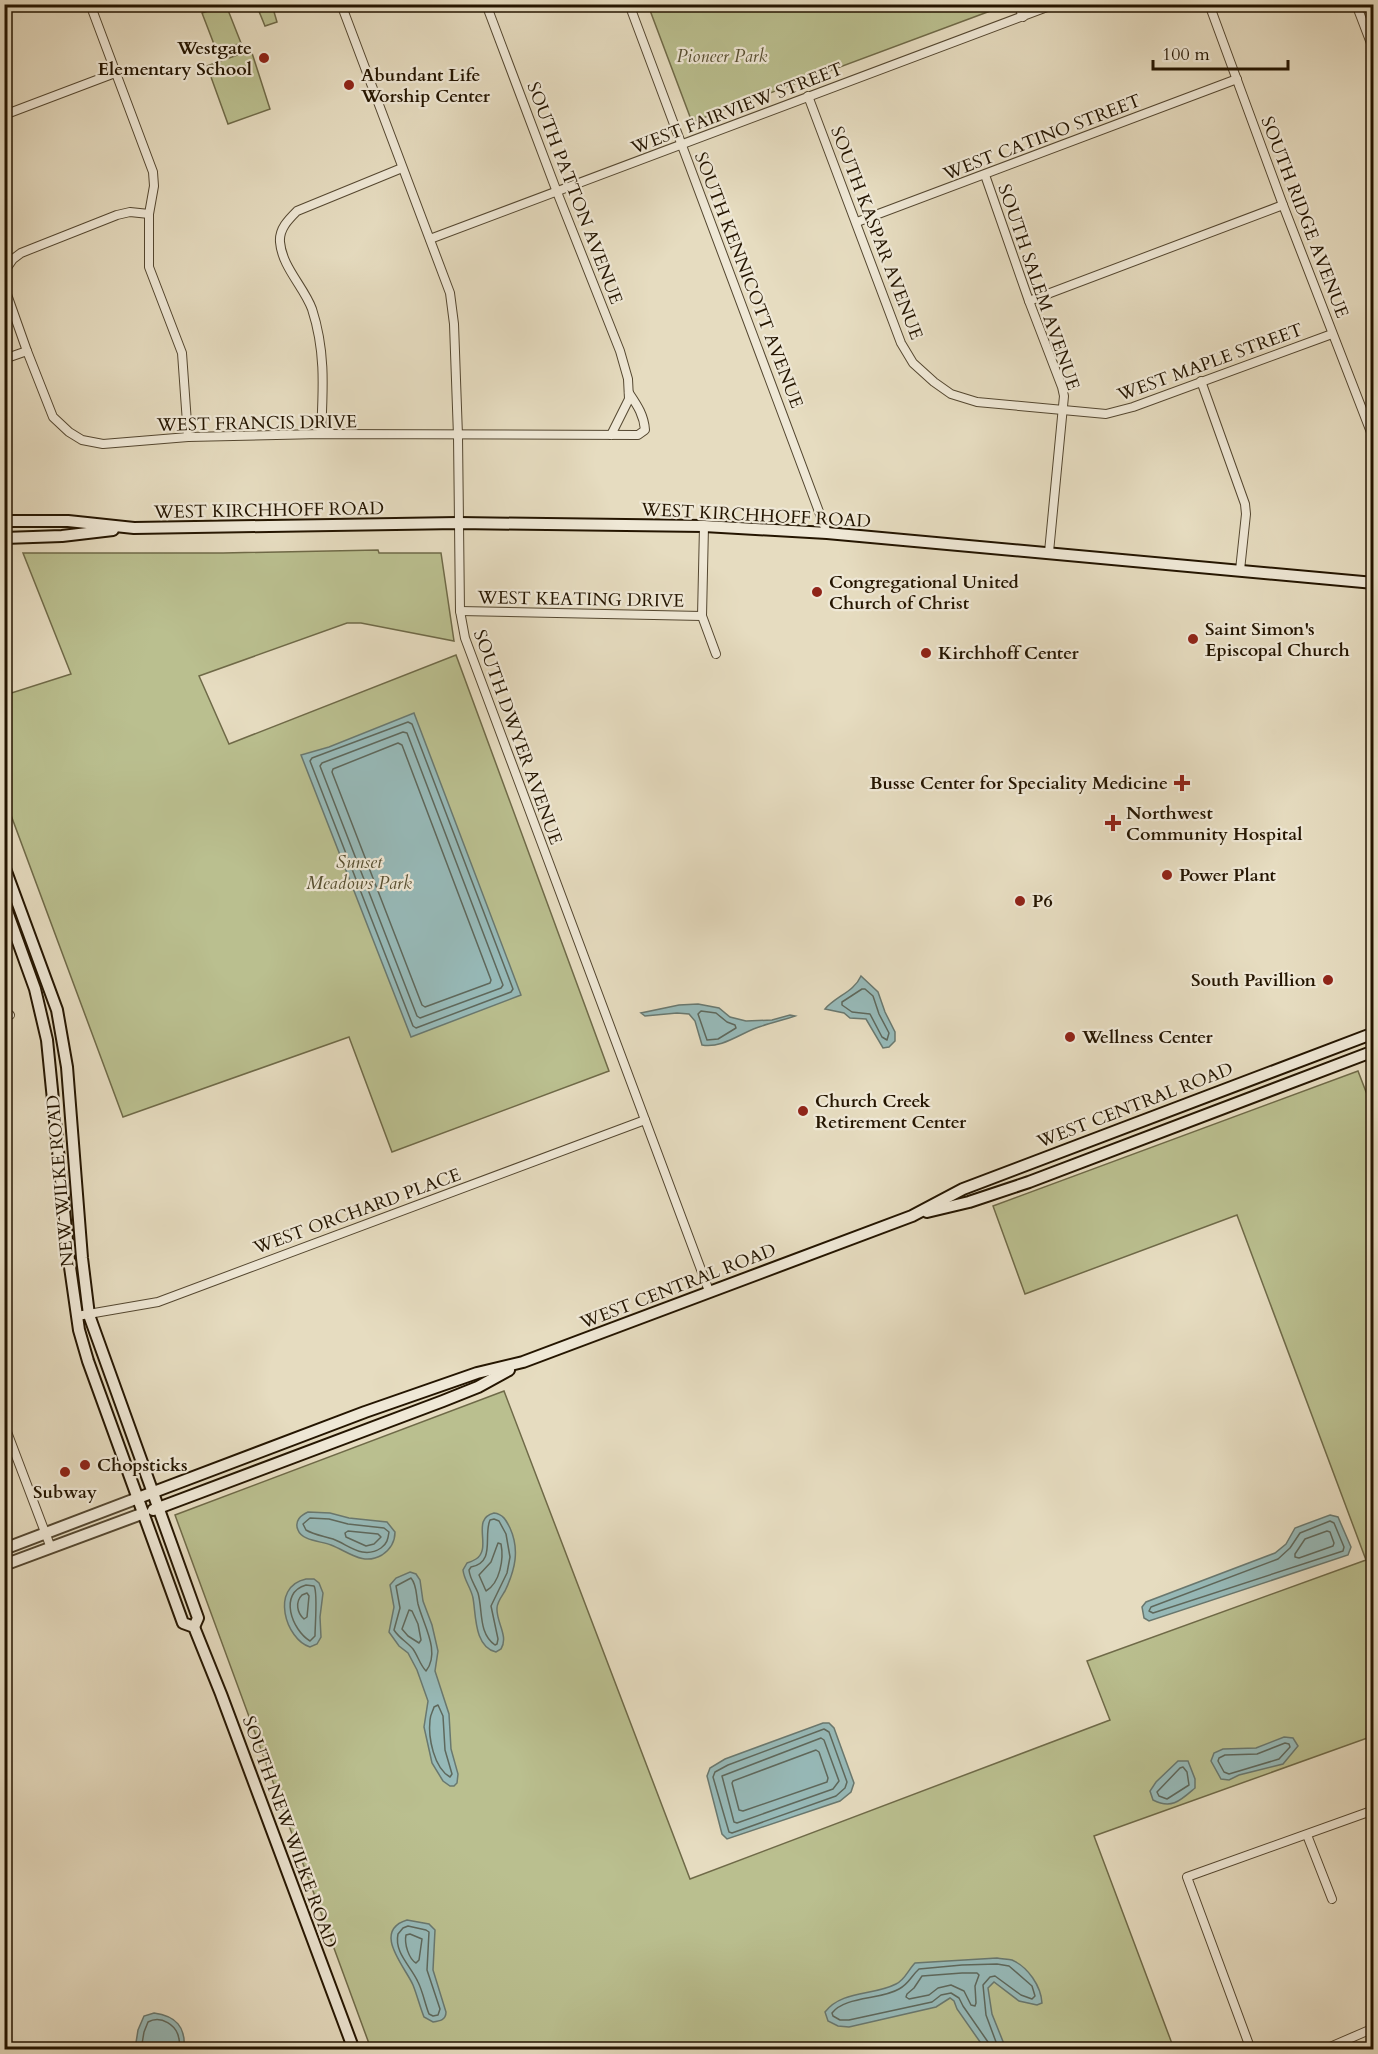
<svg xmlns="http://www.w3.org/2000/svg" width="1378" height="2054" viewBox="0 0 1378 2054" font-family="Cardo,serif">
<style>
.green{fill:#babf8f;stroke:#6f6a48;stroke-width:1.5}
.water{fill:#97bab9;stroke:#69786f;stroke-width:1.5}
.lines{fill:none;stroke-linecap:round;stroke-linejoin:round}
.shore{stroke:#5e685c;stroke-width:1.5}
.minor-casing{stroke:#544730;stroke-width:10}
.tertiary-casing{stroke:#544730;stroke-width:14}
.secondary-casing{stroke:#241500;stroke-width:14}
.minor{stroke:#efe8d6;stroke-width:8}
.tertiary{stroke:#efe8d6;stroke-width:10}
.secondary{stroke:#efe8d6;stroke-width:10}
.poi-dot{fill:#8f2418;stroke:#efe8d6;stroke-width:2}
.labels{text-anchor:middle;stroke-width:4.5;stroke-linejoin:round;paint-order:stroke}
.poi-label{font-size:18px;font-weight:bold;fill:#241500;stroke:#efe8d6;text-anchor:start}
.park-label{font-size:18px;font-style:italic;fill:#585032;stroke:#efe8d6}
.street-label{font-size:18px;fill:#241500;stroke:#efe8d6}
</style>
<rect width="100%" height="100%" fill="#e6dcc0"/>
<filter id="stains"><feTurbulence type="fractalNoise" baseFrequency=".00333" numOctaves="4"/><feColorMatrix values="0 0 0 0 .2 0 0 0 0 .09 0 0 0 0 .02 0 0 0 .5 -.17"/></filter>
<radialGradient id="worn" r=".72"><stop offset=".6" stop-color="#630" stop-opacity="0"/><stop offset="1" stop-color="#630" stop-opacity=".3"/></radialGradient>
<g class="green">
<path d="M 1000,4 L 1001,7 L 692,122 L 648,5 Z"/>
<path d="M 226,5 L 241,43 L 217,52 L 202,13 Z"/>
<path d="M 242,5 L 272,5 L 277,22 L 265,26 L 258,9 L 242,7 Z"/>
<path d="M 251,50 L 270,109 L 228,124 L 207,66 Z"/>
<path d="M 378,550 L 379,553 L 441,553 L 454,641 L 361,623 L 347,623 L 199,676 L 229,744 L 456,655 L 609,1071 L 392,1152 L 349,1037 L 123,1117 L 5,799 L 5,695 L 71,674 L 23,553 L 223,553 Z"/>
<path d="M 1358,1071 L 1373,1110 L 1373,1736 L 1094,1836 L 1174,2049 L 371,2049 L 175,1515 L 504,1391 L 690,1879 L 1110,1720 L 1087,1661 L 1366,1560 L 1237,1215 L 1025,1294 L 993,1206 Z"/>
</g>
<g class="water">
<path d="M 414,713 L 521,995 L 411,1037 L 301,755 L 329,747 Z"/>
<path d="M 861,976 L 878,992 L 885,1012 L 895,1032 L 895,1041 L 889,1047 L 883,1048 L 866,1019 L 850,1018 L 844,1013 L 825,1009 C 836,996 854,992 861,976 Z"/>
<path d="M 698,1004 L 719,1008 L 730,1017 L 746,1021 L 772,1020 L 790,1015 L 795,1016 C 784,1020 773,1022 762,1026 C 743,1031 723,1049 702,1045 L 695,1021 L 689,1014 L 677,1013 L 645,1016 L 641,1013 L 679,1005 Z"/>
<path d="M 308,1512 L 330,1513 L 349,1518 L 387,1522 L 395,1532 C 395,1542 391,1549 382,1555 C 363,1566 349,1552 331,1545 C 321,1541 302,1541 298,1530 C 294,1521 301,1515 308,1512 Z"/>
<path d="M 494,1513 C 503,1514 506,1520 510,1528 C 520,1550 515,1570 505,1591 C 502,1596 497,1602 497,1608 C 496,1622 509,1636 501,1649 L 496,1652 C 474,1647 476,1614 473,1598 C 471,1588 464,1580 463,1570 L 467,1563 C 470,1562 473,1561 476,1559 C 493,1548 470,1519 494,1513 Z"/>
<path d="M 1330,1515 L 1338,1517 L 1351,1547 L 1348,1555 L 1149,1621 L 1144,1618 L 1142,1607 L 1146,1602 L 1275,1553 L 1286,1544 L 1295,1528 Z"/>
<path d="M 410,1572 L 416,1574 L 420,1580 L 423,1601 L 432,1625 L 438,1651 L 435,1671 L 449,1714 L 451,1749 L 458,1774 L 457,1783 L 454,1786 L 450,1786 L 443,1781 L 432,1763 L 424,1727 L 428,1701 L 417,1670 L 408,1653 L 399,1646 L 389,1632 L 394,1607 L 390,1585 L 396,1578 Z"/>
<path d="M 306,1579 L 314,1579 L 319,1583 L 323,1593 L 320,1617 L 321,1637 L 317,1644 L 310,1647 C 286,1640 269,1587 306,1579 Z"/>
<path d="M 823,1723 L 829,1723 L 834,1728 L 854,1783 L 851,1792 L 840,1801 L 727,1839 L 722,1834 L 707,1776 L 710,1768 L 725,1759 Z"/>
<path d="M 1284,1737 L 1293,1738 L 1298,1746 L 1283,1764 L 1239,1775 L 1229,1780 L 1221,1779 L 1211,1761 L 1214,1753 L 1223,1749 L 1256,1748 Z"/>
<path d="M 1178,1761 L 1188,1761 L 1195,1779 L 1195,1788 C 1181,1800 1172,1810 1153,1800 L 1150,1791 L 1156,1782 Z"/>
<path d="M 407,1920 L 429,1924 L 435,1930 L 433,1970 L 446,2012 C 446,2020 440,2021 433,2022 L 424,2017 C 420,2007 417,1995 413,1985 C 406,1968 371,1931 407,1920 Z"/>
<path d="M 997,1958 C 1001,1959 1008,1959 1012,1960 C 1028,1967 1041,1986 1042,2003 L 1037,2005 L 1019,2001 L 994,1982 L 988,1988 L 992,2014 L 1006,2049 L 985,2049 L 957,2009 L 954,2001 L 950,1998 L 936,2007 L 849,2027 L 838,2026 L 828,2021 L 825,2012 C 842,1990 873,1996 896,1984 C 905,1980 908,1970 915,1963 Z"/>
<path d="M 154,2013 C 176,2016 186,2027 184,2049 L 135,2049 L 138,2030 L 144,2016 Z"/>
</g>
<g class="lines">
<g class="shore">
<path d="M 408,722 L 412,724 L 513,989 L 511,992 L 416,1028 L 413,1026 L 310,761 L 312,758 Z"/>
<path d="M 403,732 L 407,733 L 503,985 L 501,988 L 420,1018 L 417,1016 L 320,766 L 322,763 Z"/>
<path d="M 398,743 L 402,745 L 491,980 L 490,983 L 425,1007 L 422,1005 L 332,772 L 333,769 Z"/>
<path d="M 862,989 L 865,989 L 873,996 L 879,1014 L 889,1033 L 887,1040 L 882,1037 L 870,1014 L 852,1012 L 842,1005 L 842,1002 Z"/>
<path d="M 701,1011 L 716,1013 L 727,1022 L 735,1025 L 736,1028 L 718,1039 L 707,1040 L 698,1014 Z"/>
<path d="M 310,1518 L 329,1519 L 348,1524 L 384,1528 L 389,1532 C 388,1539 387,1544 381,1548 C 363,1560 349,1545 333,1539 C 324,1536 314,1535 306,1530 L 303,1524 Z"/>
<path d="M 494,1519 L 499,1521 L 506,1534 L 510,1557 L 507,1573 L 491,1606 L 498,1639 L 497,1644 L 495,1645 C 478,1633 483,1610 478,1593 C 475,1585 470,1579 469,1570 L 471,1567 C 496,1562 483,1536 490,1520 Z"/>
<path d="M 1330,1521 L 1334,1523 L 1344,1547 L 1343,1551 L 1153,1613 L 1149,1611 L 1151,1607 L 1278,1559 L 1290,1548 L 1300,1533 Z"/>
<path d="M 348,1531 L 378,1534 L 381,1537 L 374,1544 L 366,1546 L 346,1537 L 345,1533 Z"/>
<path d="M 1327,1531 L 1330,1532 L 1334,1543 L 1333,1546 L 1299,1558 L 1295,1557 L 1295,1554 L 1305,1539 Z"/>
<path d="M 498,1543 L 501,1544 C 504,1559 500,1583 486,1591 L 479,1575 L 491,1562 Z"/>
<path d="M 411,1578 C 417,1585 416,1595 418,1604 C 423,1624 441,1652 426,1671 C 420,1665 418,1656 413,1649 C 407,1642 399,1638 394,1630 L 400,1608 L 396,1586 Z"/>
<path d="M 306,1585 L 314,1586 C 318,1592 315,1625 315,1636 L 310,1641 C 292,1630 278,1593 306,1585 Z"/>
<path d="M 307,1593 L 309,1596 L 307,1617 L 304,1619 C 297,1613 295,1602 302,1595 Z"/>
<path d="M 409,1610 L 412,1611 L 418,1624 L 421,1640 L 419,1643 L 408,1636 L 402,1629 Z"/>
<path d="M 438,1705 L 443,1716 L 445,1750 L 452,1774 L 450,1777 C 434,1768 428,1738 430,1720 C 430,1715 433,1711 434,1707 Z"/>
<path d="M 824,1729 L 829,1732 L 847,1782 L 845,1788 L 836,1796 L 732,1833 L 729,1832 L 713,1777 L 715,1772 L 728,1765 Z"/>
<path d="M 821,1738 L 824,1740 L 839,1781 L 833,1789 L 737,1823 L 734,1822 L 722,1776 Z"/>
<path d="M 1285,1743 L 1289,1744 L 1290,1747 L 1279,1759 L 1229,1774 L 1224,1772 L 1218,1761 L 1219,1758 L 1225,1755 L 1257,1754 Z"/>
<path d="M 816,1750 L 819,1752 L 828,1778 L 827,1782 L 743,1811 L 739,1810 L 732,1783 L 733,1781 Z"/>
<path d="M 1183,1767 L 1187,1772 L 1189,1785 L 1167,1799 L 1159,1796 L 1157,1792 L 1180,1768 Z"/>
<path d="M 408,1926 L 426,1930 L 429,1932 L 427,1970 L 440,2009 L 438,2015 L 433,2016 L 429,2014 C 425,2004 423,1992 418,1982 C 411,1966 394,1953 398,1934 L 403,1928 Z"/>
<path d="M 410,1934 L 422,1939 L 419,1960 L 416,1963 C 409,1959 404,1944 406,1935 Z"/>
<path d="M 962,1973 L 977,1973 L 979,1975 L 975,1986 L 976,2003 L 975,2006 L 971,2005 L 964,1991 L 951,1985 L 938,1988 L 929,1995 L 909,1999 L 906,1997 L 907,1994 L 914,1988 L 922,1976 Z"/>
<path d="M 141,2050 L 144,2032 L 148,2022 C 161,2015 177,2025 179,2039 C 180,2043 179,2046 179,2050"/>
<path d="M 990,2050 L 988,2042 L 963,2006 L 959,1998 L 951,1993 L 941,1995 L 932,2002 L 849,2020 L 840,2020 L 833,2016 L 832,2013 C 845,1996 881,2000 899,1989 C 909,1984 911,1976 919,1969 L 962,1965 L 997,1964 L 1009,1966 L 1032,1986 L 1035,1996 L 1032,1999 L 1021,1995 L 995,1976 L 990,1977 L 983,1985 L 986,2015 L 999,2050"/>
</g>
<defs>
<g id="minor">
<path d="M 90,4 L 153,172 L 154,186 L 149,214 L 149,267 L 182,353 L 188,437"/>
<path d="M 341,4 L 450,293 L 454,324 L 458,436 L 460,611 L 465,638 L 709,1291"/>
<path d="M 486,4 L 557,192 L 620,351 L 628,379 L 629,399 L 611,435"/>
<path d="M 629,4 L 827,533"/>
<path d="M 1018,4 L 1023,17"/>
<path d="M 1209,4 L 1283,205 L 1374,440"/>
<path d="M 1356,4 L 1374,51"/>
<path d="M 808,96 L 901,343 L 913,363 L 934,382 L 951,394 L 977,402 L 1106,414 L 1133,407 L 1332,334"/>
<path d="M 4,115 L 115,73"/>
<path d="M 985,175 L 1029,301 L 1062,387 L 1064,396 L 1049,552"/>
<path d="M 857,222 L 1237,79"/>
<path d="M 430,239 L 1055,4"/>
<path d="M 4,272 L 13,259 L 21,253 L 117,215 L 130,212 L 149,214"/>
<path d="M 4,286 L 27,351 L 53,417 L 69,432 L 82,440 L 103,444 L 188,437 L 321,434 L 638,435 L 645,430 C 644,415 637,405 629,393"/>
<path d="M 1029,301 L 1283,205"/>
<path d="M 4,359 L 27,351"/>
<path d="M 1201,381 L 1245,504 L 1246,514 L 1240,570"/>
<path d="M 321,434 C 323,390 326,352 312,309 C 304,287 282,267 280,242 C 279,229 288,220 297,211 L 402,168"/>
<path d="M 704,526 L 702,616 L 716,654"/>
<path d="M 460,611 L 702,616"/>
<path d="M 4,1017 L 10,1015"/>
<path d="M 77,1316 L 158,1302 L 645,1120"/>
<path d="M 4,1424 L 51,1548"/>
<path d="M 1307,1835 L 1332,1899"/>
<path d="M 1251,2050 L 1187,1877 L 1374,1810"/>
<path d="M 1323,2050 L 1374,2028"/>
</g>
<g id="tertiary">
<path d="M 4,1549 L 138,1498"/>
<path d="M 4,1565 L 144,1513"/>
</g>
<g id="secondary">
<path d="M 4,521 L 68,521 L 134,528 L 458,523 L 704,526 L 827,533 L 1374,583"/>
<path d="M 4,538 L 62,536 L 113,530"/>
<path d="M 4,866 L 57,1010 L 67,1067 L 82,1258 L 89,1315 L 198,1618 L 194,1627"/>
<path d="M 4,903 L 35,989 L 47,1040 L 69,1260 L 79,1330 L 88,1361 L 183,1623 L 194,1627 L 221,1694 L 354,2050"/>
<path d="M 927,1212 L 969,1202 L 1029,1182 L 1374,1051"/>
<path d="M 138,1498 L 365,1412 L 477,1373 L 523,1362 L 912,1216 L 963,1189 L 1374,1033"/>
<path d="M 153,1510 L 443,1401 L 478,1387 L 509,1370"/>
</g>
</defs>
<use href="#minor" class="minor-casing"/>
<use href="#tertiary" class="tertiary-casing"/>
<use href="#secondary" class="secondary-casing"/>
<use href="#minor" class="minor"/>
<use href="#tertiary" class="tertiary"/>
<use href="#secondary" class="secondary"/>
</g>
<g class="poi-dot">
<circle cx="264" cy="58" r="6"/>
<circle cx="349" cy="85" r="6"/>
<circle cx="817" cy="592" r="6"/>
<circle cx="1193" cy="639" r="6"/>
<circle cx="926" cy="653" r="6"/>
<path d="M1179 774h6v6h6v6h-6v6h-6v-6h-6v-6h6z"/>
<path d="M1110 814h6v6h6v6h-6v6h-6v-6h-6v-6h6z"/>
<circle cx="1167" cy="875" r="6"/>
<circle cx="1020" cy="901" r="6"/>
<circle cx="1328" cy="980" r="6"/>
<circle cx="1070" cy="1037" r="6"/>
<circle cx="803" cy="1111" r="6"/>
<circle cx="85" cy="1465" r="6"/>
<circle cx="65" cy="1472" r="6"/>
</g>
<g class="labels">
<g class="poi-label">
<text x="252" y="54" text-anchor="end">Westgate<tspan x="252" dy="21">Elementary School</tspan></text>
<text x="361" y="81">Abundant Life<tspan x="361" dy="21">Worship Center</tspan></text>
<text x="829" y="588">Congregational United<tspan x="829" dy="21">Church of Christ</tspan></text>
<text x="1205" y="635">Saint Simon's<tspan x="1205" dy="21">Episcopal Church</tspan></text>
<text x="938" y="659">Kirchhoff Center</text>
<text x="1168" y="789" text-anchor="end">Busse Center for Speciality Medicine</text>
<text x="1126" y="819">Northwest<tspan x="1126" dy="21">Community Hospital</tspan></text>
<text x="1179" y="881">Power Plant</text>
<text x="1032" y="907">P6</text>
<text x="1316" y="986" text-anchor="end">South Pavillion</text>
<text x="1082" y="1043">Wellness Center</text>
<text x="815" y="1107">Church Creek<tspan x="815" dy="21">Retirement Center</tspan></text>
<text x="97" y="1471">Chopsticks</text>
<text x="65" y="1498" text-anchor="middle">Subway</text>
</g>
<g class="park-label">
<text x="722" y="62">Pioneer Park</text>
<text x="359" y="868">Sunset<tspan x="359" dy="21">Meadows Park</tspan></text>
</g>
<g class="street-label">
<text transform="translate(737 108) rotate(-21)" y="6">WEST FAIRVIEW STREET</text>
<text transform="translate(1042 137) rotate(-21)" y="6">WEST CATINO STREET</text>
<text transform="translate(575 193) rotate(69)" y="6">SOUTH PATTON AVENUE</text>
<text transform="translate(1305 217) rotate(69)" y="6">SOUTH RIDGE AVENUE</text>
<text transform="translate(877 233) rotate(69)" y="6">SOUTH KASPAR AVENUE</text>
<text transform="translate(749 280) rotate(69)" y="6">SOUTH KENNICOTT AVENUE</text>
<text transform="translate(1039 287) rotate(71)" y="6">SOUTH SALEM AVENUE</text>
<text transform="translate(1210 362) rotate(-20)" y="6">WEST MAPLE STREET</text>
<text transform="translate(257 423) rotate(-1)" y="6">WEST FRANCIS DRIVE</text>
<text transform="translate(269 510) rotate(-1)" y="6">WEST KIRCHHOFF ROAD</text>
<text transform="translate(756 515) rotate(3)" y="6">WEST KIRCHHOFF ROAD</text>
<text transform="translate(581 599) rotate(1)" y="6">WEST KEATING DRIVE</text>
<text transform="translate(518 737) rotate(70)" y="6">SOUTH DWYER AVENUE</text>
<text transform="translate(1135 1105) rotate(-21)" y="6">WEST CENTRAL ROAD</text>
<text transform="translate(60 1181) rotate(-95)" y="6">NEW WILKE ROAD</text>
<text transform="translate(357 1211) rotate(-20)" y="6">WEST ORCHARD PLACE</text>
<text transform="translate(678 1286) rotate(-21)" y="6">WEST CENTRAL ROAD</text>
<text transform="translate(290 1832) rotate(70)" y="6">SOUTH NEW WILKE ROAD</text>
</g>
</g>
<rect width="1378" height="2054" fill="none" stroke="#e6dcc0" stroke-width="24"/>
<rect x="6" y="6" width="1366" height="2042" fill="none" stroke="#241500" stroke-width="3"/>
<rect x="12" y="12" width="1354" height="2030" fill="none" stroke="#241500" stroke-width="1.5"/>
<path d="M1153 60v9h135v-9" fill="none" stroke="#241500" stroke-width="3"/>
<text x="1162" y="60" font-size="18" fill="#241500" stroke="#efe8d6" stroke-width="4.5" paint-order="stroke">100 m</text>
<rect width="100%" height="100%" filter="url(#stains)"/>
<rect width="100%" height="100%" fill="url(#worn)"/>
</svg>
